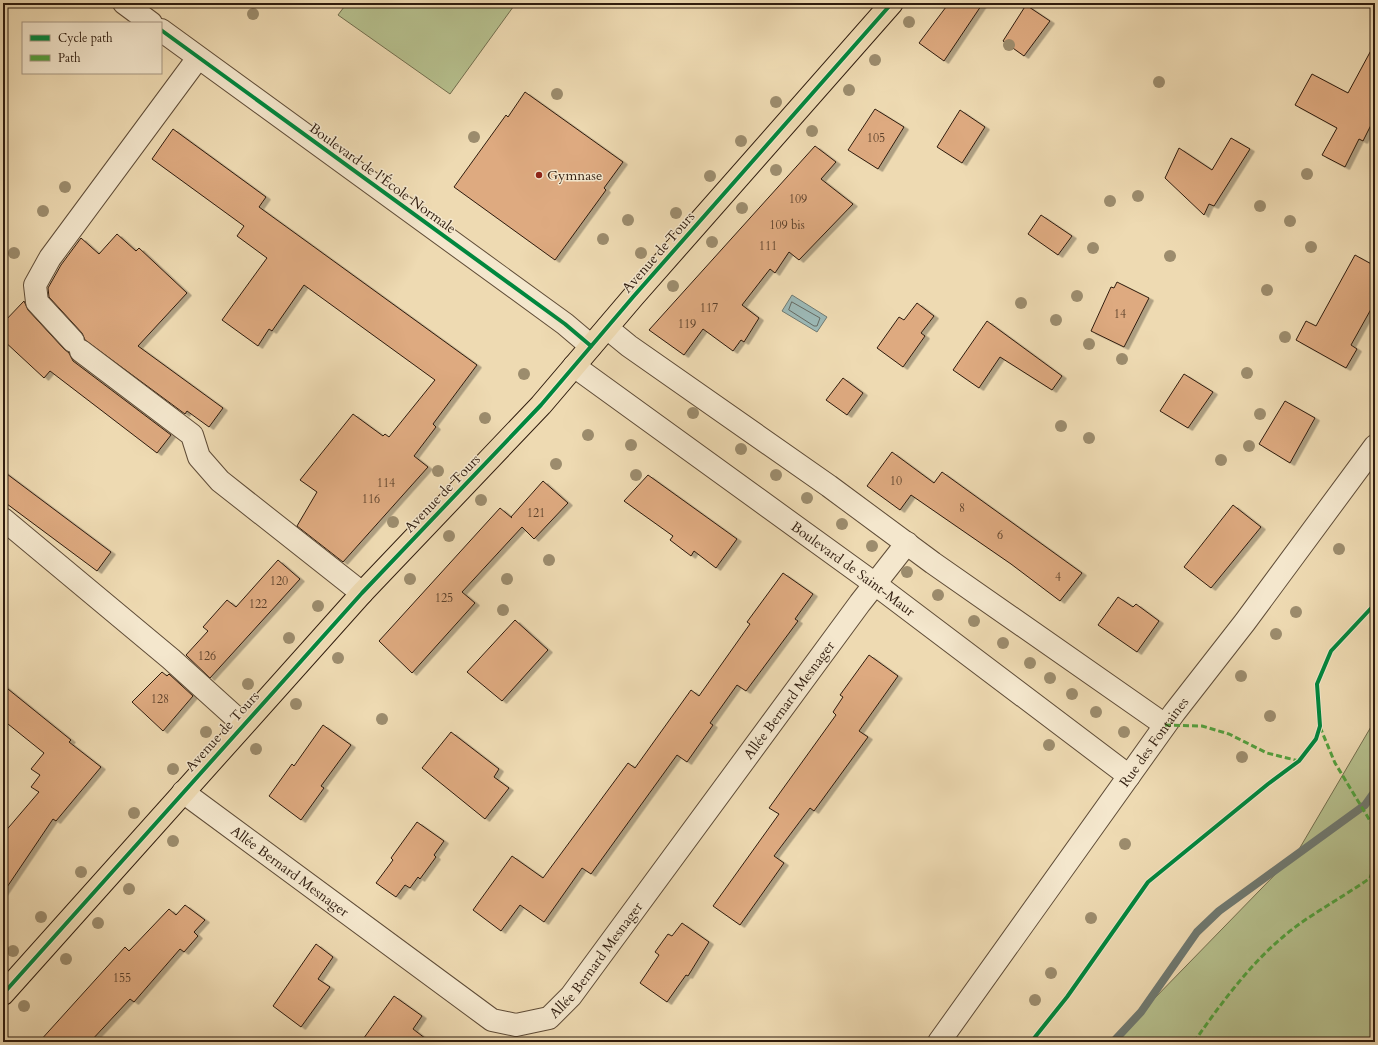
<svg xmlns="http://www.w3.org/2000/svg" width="1378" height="1045" viewBox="0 0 1378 1045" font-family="Cardo,serif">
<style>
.green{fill:#b6c08e;stroke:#726e4e}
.water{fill:#9cb8b5;stroke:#707a72}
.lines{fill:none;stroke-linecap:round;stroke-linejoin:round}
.shore{stroke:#666a62;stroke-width:1}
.stream{stroke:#707a72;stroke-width:8}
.building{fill:#deaa80;stroke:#2f1c0e;filter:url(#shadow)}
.minor-casing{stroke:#5f4c37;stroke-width:24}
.major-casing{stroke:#2f1c0e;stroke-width:24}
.minor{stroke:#f4e7cd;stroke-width:22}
.major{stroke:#eedab2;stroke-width:22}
.quiet{stroke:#52a13e;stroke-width:3;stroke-dasharray:6 3;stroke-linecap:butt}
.cycleway-casing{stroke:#f4e7cd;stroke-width:6}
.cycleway{stroke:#00873e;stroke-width:4}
.tree{fill:#9c8c6d}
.poi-dot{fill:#8f2418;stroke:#f4e7cd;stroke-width:1.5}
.labels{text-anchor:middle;stroke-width:3;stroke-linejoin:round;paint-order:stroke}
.number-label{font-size:12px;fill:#5b402a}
.poi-label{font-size:14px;fill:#2f1c0e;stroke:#f4e7cd;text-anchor:start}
.street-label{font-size:14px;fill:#2f1c0e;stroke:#f4e7cd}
</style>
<defs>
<filter id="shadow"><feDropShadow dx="4.5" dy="2.5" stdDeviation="0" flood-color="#0004"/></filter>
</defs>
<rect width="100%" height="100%" fill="#eedab2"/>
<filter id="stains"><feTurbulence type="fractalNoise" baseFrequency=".005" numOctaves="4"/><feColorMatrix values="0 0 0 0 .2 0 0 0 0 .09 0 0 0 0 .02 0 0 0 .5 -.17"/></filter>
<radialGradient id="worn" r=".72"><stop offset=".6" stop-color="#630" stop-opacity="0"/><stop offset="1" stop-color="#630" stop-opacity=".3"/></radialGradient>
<g class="green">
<path d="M 347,3 L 516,3 L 450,94 L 338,15 Z"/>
<path d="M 1375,720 L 1375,1042 L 1112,1042 L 1298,851 Z"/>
</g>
<path class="water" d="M 792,295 L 827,317 L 817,332 L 782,311 Z"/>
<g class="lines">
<path class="shore" d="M 792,302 L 820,318 L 817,326 L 814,326 L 789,310 Z"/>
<path class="stream" d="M 1113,1042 L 1141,1012 L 1197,932 L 1219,911 L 1365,805 L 1375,791"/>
</g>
<g class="building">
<path d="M 949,3 L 983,3 L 944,61 L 919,43 Z"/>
<path d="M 1026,5 L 1050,21 L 1024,56 L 1003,41 Z"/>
<path d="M 1375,43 L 1375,117 L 1363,141 L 1359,139 L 1345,167 L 1322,155 L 1337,128 L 1295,105 L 1312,74 L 1348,93 Z"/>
<path d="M 525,92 L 623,162 L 604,188 L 606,190 L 555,260 L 454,187 L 506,115 L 508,117 Z"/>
<path d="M 875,109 L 904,127 L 878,169 L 848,150 Z"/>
<path d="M 960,110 L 985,127 L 962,163 L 937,147 Z"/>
<path d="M 173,129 L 266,197 L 259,207 L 477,365 L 433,424 L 436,427 L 414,456 L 428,467 L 343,562 L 297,526 L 317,492 L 300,480 L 353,414 L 383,436 L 385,434 L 389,437 L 435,380 L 304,285 L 272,331 L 269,329 L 258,346 L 222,320 L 267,258 L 237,236 L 244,226 L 152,159 Z"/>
<path d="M 1231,138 L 1250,149 L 1214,206 L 1209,204 L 1204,215 L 1165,178 L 1179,148 L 1212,170 Z"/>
<path d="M 815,146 L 836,162 L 821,179 L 853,204 L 799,260 L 789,252 L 775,273 L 770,269 L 742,305 L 759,318 L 744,342 L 741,340 L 733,351 L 703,329 L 684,355 L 649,330 Z"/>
<path d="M 1041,215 L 1072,236 L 1058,255 L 1028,234 Z"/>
<path d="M 117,234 L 136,251 L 139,248 L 187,293 L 138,346 L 223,408 L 209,427 L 187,411 L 185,414 L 85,340 L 82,333 L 49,297 L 48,288 L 61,265 L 81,238 L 99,254 Z"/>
<path d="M 1355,255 L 1375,266 L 1375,302 L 1351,345 L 1357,349 L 1346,368 L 1296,340 L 1306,321 L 1316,326 Z"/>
<path d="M 1117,282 L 1149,298 L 1124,347 L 1091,331 L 1111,287 L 1114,288 Z"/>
<path d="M 24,301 L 28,310 L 64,349 L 69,353 L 73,361 L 171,435 L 157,453 L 50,371 L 44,378 L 3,340 L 3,323 Z"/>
<path d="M 917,303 L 934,316 L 921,333 L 925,336 L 903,367 L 877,348 L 899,317 L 904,320 Z"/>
<path d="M 987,321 L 1062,376 L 1052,390 L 1000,357 L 979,388 L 953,370 Z"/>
<path d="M 1184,374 L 1213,392 L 1188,428 L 1160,411 Z"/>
<path d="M 843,378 L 863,393 L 847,415 L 826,400 Z"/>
<path d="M 1285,401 L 1315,418 L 1290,463 L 1259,444 Z"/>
<path d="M 892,452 L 934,483 L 942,472 L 1082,573 L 1060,601 L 1011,564 L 911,495 L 900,510 L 867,486 Z"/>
<path d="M 3,471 L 111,552 L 97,571 L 3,501 Z"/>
<path d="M 648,475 L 737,539 L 716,568 L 694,551 L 691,556 L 670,540 L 673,536 L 624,501 Z"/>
<path d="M 543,481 L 568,503 L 534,539 L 522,527 L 462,592 L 475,603 L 412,673 L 379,641 L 500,508 L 512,518 L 511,517 Z"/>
<path d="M 1233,505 L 1261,527 L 1211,588 L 1184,567 Z"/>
<path d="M 278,560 L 300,579 L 210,678 L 186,655 L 208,631 L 203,627 L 227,600 L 236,607 Z"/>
<path d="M 783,573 L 813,594 L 795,619 L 798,621 L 746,691 L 737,685 L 710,723 L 713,725 L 687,762 L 677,755 L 591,874 L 582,868 L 544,922 L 520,905 L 501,931 L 473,910 L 512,856 L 543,878 L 628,763 L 635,768 L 691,690 L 699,696 L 750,624 L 747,622 Z"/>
<path d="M 1118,597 L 1133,607 L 1136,604 L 1159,621 L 1137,652 L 1098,625 Z"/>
<path d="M 515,620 L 548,650 L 502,701 L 467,672 Z"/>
<path d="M 869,655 L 898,676 L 859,731 L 868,737 L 814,811 L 810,808 L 774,856 L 784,863 L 740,925 L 713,906 L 779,814 L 769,808 L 836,715 L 833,712 L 843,697 L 840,695 Z"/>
<path d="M 162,672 L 167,676 L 169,674 L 193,696 L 163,731 L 132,702 Z"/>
<path d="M 3,685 L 71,740 L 69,742 L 101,767 L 56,821 L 53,819 L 3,893 L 3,834 L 39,792 L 31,787 L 40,775 L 31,769 L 44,753 L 3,720 Z"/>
<path d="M 323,725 L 351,745 L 321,786 L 324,788 L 301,820 L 269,796 L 292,764 L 294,766 Z"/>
<path d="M 451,732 L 499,769 L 494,777 L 509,788 L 485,819 L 422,768 Z"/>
<path d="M 417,822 L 444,841 L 434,855 L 436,857 L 420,879 L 418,877 L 410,888 L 405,885 L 396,897 L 376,883 L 393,860 L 391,858 Z"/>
<path d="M 185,905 L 205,920 L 194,932 L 198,936 L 184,952 L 180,949 L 134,1002 L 130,999 L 90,1042 L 39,1042 L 125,947 L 129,951 L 169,909 L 176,915 Z"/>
<path d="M 682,923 L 709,942 L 688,976 L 686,975 L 667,1002 L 640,983 L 659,955 L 655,952 L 668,934 L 672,936 Z"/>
<path d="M 316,944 L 333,957 L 318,979 L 330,987 L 301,1027 L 273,1006 Z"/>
<path d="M 394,996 L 422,1016 L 413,1029 L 430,1042 L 361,1042 Z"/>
</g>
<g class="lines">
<defs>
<g id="minor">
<path d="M 124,3 L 151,23"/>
<path d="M 161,30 L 565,324 L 591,346"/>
<path d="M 607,328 L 629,346 L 829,486 L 933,563 L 1165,725"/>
<path d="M 73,341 L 37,302 L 35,285 L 50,258 L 198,58"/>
<path d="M 81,351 L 192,435 L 199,457 L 220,481 L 362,593"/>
<path id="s1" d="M 574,366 L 875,584 L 1129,776"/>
<path d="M 3,519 L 171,659 L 243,724"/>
<path id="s2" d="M 183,792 L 492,1020 L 516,1025 L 549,1018 L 571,996 L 860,603 L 907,543"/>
<path id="s3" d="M 939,1042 L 1174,713 L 1245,622 L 1375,446"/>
</g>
<path id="major" d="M 3,994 L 362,593 L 541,405 L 633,297 L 892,3"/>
</defs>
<use href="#minor" class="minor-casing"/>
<use href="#major" class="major-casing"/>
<use href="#minor" class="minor"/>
<use href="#major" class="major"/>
<g class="quiet">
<path d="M 1165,725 L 1202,726 L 1229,734 L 1267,753 L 1299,761"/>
<path d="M 1320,727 L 1335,763 L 1375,829"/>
<path d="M 1194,1042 C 1219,1006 1250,964 1284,936 C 1310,914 1342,898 1370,878 L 1375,865"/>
</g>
<defs>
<g id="cycleway">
<path d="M 161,30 L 565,324 L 591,346"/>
<path d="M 3,994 L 362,593 L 541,405 L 633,297 L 892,3"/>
<path d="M 1031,1042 L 1067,997 L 1148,882 L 1268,784 L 1299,761 L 1316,739 L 1320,726 L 1317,684 L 1331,651 L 1375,604"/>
</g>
</defs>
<use href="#cycleway" class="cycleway-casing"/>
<use href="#cycleway" class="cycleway"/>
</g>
<g class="tree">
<circle cx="253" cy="14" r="6"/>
<circle cx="909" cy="22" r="6"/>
<circle cx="1009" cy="45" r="6"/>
<circle cx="875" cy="60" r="6"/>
<circle cx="1159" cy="82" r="6"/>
<circle cx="849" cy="90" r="6"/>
<circle cx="557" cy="94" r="6"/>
<circle cx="776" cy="102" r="6"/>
<circle cx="812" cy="131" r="6"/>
<circle cx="474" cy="137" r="6"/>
<circle cx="741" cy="141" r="6"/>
<circle cx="776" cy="170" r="6"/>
<circle cx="1307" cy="174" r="6"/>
<circle cx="710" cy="176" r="6"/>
<circle cx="65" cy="187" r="6"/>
<circle cx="1138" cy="196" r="6"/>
<circle cx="1110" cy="201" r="6"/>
<circle cx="1260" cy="206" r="6"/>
<circle cx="742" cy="208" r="6"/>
<circle cx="43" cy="211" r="6"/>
<circle cx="676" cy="213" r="6"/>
<circle cx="628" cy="220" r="6"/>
<circle cx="1290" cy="221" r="6"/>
<circle cx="603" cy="239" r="6"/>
<circle cx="712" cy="242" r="6"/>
<circle cx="1311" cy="247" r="6"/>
<circle cx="1093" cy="248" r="6"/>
<circle cx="14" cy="253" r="6"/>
<circle cx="641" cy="253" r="6"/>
<circle cx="1170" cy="256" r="6"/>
<circle cx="673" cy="286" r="6"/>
<circle cx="1267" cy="290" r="6"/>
<circle cx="1077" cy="296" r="6"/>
<circle cx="1021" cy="303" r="6"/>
<circle cx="1056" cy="320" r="6"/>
<circle cx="1285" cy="337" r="6"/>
<circle cx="1089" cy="344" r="6"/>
<circle cx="1122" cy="359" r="6"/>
<circle cx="1247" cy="373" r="6"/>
<circle cx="524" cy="374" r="6"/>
<circle cx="693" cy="413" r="6"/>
<circle cx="1260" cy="414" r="6"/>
<circle cx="485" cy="418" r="6"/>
<circle cx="1061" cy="426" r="6"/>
<circle cx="588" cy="435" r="6"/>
<circle cx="1089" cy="438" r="6"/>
<circle cx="631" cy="445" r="6"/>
<circle cx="1249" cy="446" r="6"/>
<circle cx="741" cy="449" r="6"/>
<circle cx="1221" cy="460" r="6"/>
<circle cx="556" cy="464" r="6"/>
<circle cx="438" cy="471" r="6"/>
<circle cx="636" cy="475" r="6"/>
<circle cx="776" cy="475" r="6"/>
<circle cx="807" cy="498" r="6"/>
<circle cx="481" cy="500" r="6"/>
<circle cx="393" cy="522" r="6"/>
<circle cx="842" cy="524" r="6"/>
<circle cx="449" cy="536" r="6"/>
<circle cx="872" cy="546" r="6"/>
<circle cx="1339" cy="549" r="6"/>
<circle cx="549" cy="560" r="6"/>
<circle cx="907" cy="572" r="6"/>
<circle cx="410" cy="579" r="6"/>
<circle cx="507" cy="579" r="6"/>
<circle cx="938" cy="595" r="6"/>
<circle cx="318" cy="606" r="6"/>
<circle cx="503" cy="610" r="6"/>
<circle cx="1296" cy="612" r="6"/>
<circle cx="974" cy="621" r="6"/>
<circle cx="1276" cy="634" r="6"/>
<circle cx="289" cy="638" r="6"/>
<circle cx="1003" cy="643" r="6"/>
<circle cx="338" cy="658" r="6"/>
<circle cx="1030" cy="663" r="6"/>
<circle cx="1241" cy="676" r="6"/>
<circle cx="1050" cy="678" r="6"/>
<circle cx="248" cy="684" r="6"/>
<circle cx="1072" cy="694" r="6"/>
<circle cx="296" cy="704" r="6"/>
<circle cx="1096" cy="712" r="6"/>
<circle cx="1270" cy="716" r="6"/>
<circle cx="382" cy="719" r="6"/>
<circle cx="206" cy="732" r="6"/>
<circle cx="1124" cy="732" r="6"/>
<circle cx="1049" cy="745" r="6"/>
<circle cx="256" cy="749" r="6"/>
<circle cx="1242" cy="757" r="6"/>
<circle cx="173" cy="769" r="6"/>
<circle cx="134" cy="813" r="6"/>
<circle cx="173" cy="841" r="6"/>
<circle cx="1125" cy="844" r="6"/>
<circle cx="81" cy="872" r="6"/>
<circle cx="129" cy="889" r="6"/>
<circle cx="41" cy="917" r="6"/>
<circle cx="1091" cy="918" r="6"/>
<circle cx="98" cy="923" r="6"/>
<circle cx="13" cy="951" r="6"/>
<circle cx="66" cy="959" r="6"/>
<circle cx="1051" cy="973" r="6"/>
<circle cx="1035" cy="1000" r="6"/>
<circle cx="24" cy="1006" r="6"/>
</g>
<circle class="poi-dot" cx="539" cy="175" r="4"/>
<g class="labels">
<g class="number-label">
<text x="876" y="142">105</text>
<text x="798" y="203">109</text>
<text x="787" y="229">109 bis</text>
<text x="768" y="250">111</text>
<text x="709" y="312">117</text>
<text x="1120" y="318">14</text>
<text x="687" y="328">119</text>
<text x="896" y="485">10</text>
<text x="386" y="487">114</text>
<text x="371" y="503">116</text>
<text x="962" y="512">8</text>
<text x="536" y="517">121</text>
<text x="1000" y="539">6</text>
<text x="1058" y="581">4</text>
<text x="279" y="585">120</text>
<text x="444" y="602">125</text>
<text x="258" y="608">122</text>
<text x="207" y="660">126</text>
<text x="160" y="703">128</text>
<text x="122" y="982">155</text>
</g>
<g class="poi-label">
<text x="547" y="180">Gymnase</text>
</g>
<g class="street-label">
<text transform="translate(383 178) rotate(36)" y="5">Boulevard de l'École Normale</text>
<text transform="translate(658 252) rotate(-49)" y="5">Avenue de Tours</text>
<text transform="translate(442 493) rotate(-46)" y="5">Avenue de Tours</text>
<text dy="5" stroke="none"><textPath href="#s1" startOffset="345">Boulevard de Saint-Maur</textPath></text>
<text dy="5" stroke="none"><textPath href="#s2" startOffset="841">Allée Bernard Mesnager</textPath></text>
<text transform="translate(222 731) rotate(-48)" y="5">Avenue de Tours</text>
<text dy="5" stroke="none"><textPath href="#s3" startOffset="369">Rue des Fontaines</textPath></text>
<text dy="5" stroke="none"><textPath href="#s2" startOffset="133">Allée Bernard Mesnager</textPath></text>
<text dy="5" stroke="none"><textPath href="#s2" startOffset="517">Allée Bernard Mesnager</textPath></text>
</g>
</g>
<rect width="1378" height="1045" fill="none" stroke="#eedab2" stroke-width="16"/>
<rect x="4" y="4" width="1370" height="1037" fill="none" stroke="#2f1c0e" stroke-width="2"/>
<rect x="8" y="8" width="1362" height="1029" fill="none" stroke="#2f1c0e"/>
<rect x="22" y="22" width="140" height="52" fill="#f4e7cd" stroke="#a59681"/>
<rect x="30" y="35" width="20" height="6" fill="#00873e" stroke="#a59681"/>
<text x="58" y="42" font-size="12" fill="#2f1c0e">Cycle path</text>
<rect x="30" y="55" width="20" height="6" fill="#52a13e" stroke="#a59681"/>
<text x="58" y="62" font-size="12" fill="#2f1c0e">Path</text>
<rect width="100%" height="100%" filter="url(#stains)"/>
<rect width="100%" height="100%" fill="url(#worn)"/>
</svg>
